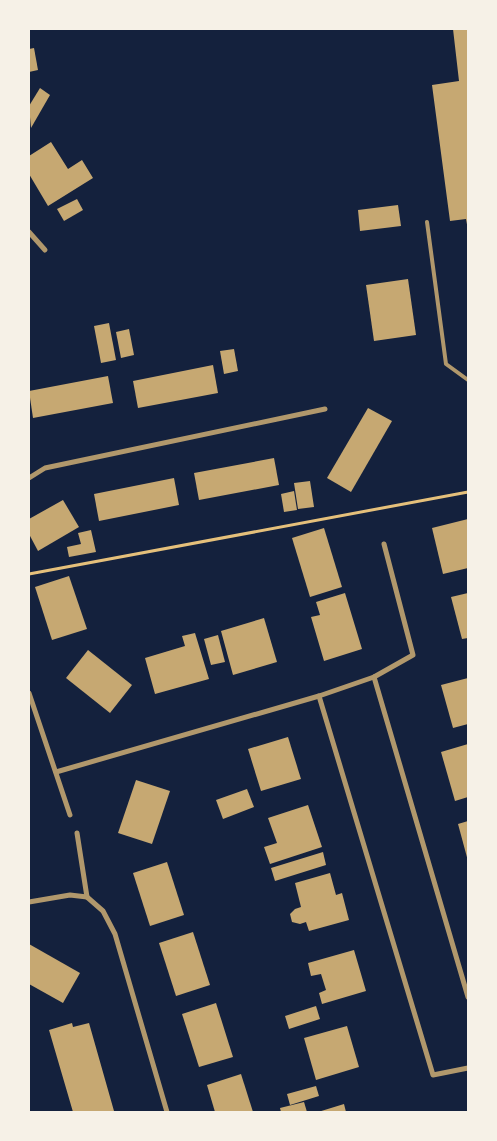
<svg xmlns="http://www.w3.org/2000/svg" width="497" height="1141" viewBox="0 0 497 1141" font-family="'Playfair Display',serif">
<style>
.building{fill:#c6a872}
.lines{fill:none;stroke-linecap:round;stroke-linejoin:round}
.path{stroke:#e5c07b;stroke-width:3}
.service{stroke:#b1986c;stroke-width:4}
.minor{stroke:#b1986c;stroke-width:5}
</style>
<rect width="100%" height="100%" fill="#14213d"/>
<g class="building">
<path d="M 453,29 L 468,29 L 468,230 L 466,219 L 450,221 L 432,85 L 459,81 Z"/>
<path d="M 34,48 L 38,70 L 29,72 L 29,49 Z"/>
<path d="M 40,88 L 50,95 L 31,128 L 29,106 Z"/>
<path d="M 51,142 L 68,169 L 82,160 L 93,178 L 48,206 L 29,174 L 29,156 Z"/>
<path d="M 77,199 L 83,210 L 64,221 L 57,209 Z"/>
<path d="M 398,205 L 401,226 L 360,231 L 358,210 Z"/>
<path d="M 408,279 L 416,335 L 374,341 L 366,285 Z"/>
<path d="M 109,323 L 116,360 L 101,363 L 94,326 Z"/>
<path d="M 129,329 L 134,355 L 121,358 L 116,332 Z"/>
<path d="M 234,349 L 238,371 L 224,374 L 220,351 Z"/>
<path d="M 213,365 L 218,393 L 138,408 L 133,381 Z"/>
<path d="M 108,376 L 113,403 L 33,418 L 29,391 Z"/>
<path d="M 368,408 L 392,421 L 351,492 L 327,478 Z"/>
<path d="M 274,458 L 279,485 L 199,500 L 194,473 Z"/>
<path d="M 174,478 L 179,505 L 99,521 L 94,494 Z"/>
<path d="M 310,481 L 314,507 L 298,509 L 294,483 Z"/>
<path d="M 294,491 L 297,510 L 284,512 L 281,494 Z"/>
<path d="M 63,500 L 79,527 L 38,551 L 29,534 L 29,519 Z"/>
<path d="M 468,519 L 468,568 L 443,574 L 432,528 Z"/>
<path d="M 324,528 L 342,587 L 310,597 L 292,538 Z"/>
<path d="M 91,530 L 96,552 L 69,557 L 67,547 L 81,544 L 78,533 Z"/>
<path d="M 69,576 L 87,629 L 52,640 L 35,587 Z"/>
<path d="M 345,593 L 362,649 L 324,661 L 311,617 L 320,615 L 316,602 Z"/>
<path d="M 468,593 L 468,638 L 462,639 L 451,597 Z"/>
<path d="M 264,618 L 277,662 L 233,675 L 221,631 Z"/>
<path d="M 195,633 L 209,679 L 155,694 L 145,658 L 185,646 L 182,636 Z"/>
<path d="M 218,635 L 225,662 L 211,665 L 204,639 Z"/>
<path d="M 88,650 L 132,685 L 110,713 L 66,678 Z"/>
<path d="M 468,678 L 468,724 L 453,728 L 441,685 Z"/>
<path d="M 288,737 L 301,779 L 261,791 L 248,749 Z"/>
<path d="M 468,744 L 468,797 L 455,801 L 441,752 Z"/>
<path d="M 136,780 L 170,791 L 152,844 L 118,833 Z"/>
<path d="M 247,789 L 254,807 L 223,819 L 216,800 Z"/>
<path d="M 308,805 L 322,847 L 270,864 L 264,847 L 277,843 L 268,818 Z"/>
<path d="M 468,821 L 468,861 L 458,824 Z"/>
<path d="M 323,852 L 326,865 L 275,881 L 271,868 Z"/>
<path d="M 167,862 L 184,915 L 150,926 L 133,873 Z"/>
<path d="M 330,873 L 336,895 L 342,893 L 349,920 L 309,931 L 306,922 L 300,924 L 292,922 L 290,914 L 295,909 L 301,907 L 295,883 Z"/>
<path d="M 193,932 L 210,985 L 176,996 L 159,943 Z"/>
<path d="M 29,944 L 80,973 L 63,1003 L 29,984 Z"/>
<path d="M 354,950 L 366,991 L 322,1004 L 319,993 L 326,990 L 321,974 L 311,976 L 308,963 Z"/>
<path d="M 216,1003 L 233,1057 L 199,1067 L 182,1014 Z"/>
<path d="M 316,1006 L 320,1019 L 289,1029 L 285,1016 Z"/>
<path d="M 72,1023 L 73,1027 L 89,1023 L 114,1111 L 73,1112 L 49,1030 Z"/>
<path d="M 347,1026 L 359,1067 L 316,1080 L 304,1038 Z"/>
<path d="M 241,1074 L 253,1112 L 215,1112 L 207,1085 Z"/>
<path d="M 316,1086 L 319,1096 L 290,1105 L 287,1094 Z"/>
<path d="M 304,1102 L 307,1112 L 281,1112 L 280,1108 Z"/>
<path d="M 344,1104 L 346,1112 L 318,1112 Z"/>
</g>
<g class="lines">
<path class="path" d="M 29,574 L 468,492"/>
<path class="service" d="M 427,222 L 446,364 L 468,380"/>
<g class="minor">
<path d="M 29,232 L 45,250"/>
<path d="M 29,478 L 45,468 L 325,409"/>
<path d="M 374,677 L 468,997"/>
<path d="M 29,693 L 70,815"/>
<path d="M 319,696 L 433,1075 L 468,1068"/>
<path d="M 56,772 L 319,696 L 374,677 L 413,655 L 384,544"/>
<path d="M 77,833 L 87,897 L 103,911 L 115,934 L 167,1112"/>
<path d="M 29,902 L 70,895 L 87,897"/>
</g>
</g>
<rect width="497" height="1141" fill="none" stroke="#f6f1e7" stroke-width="60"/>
</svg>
